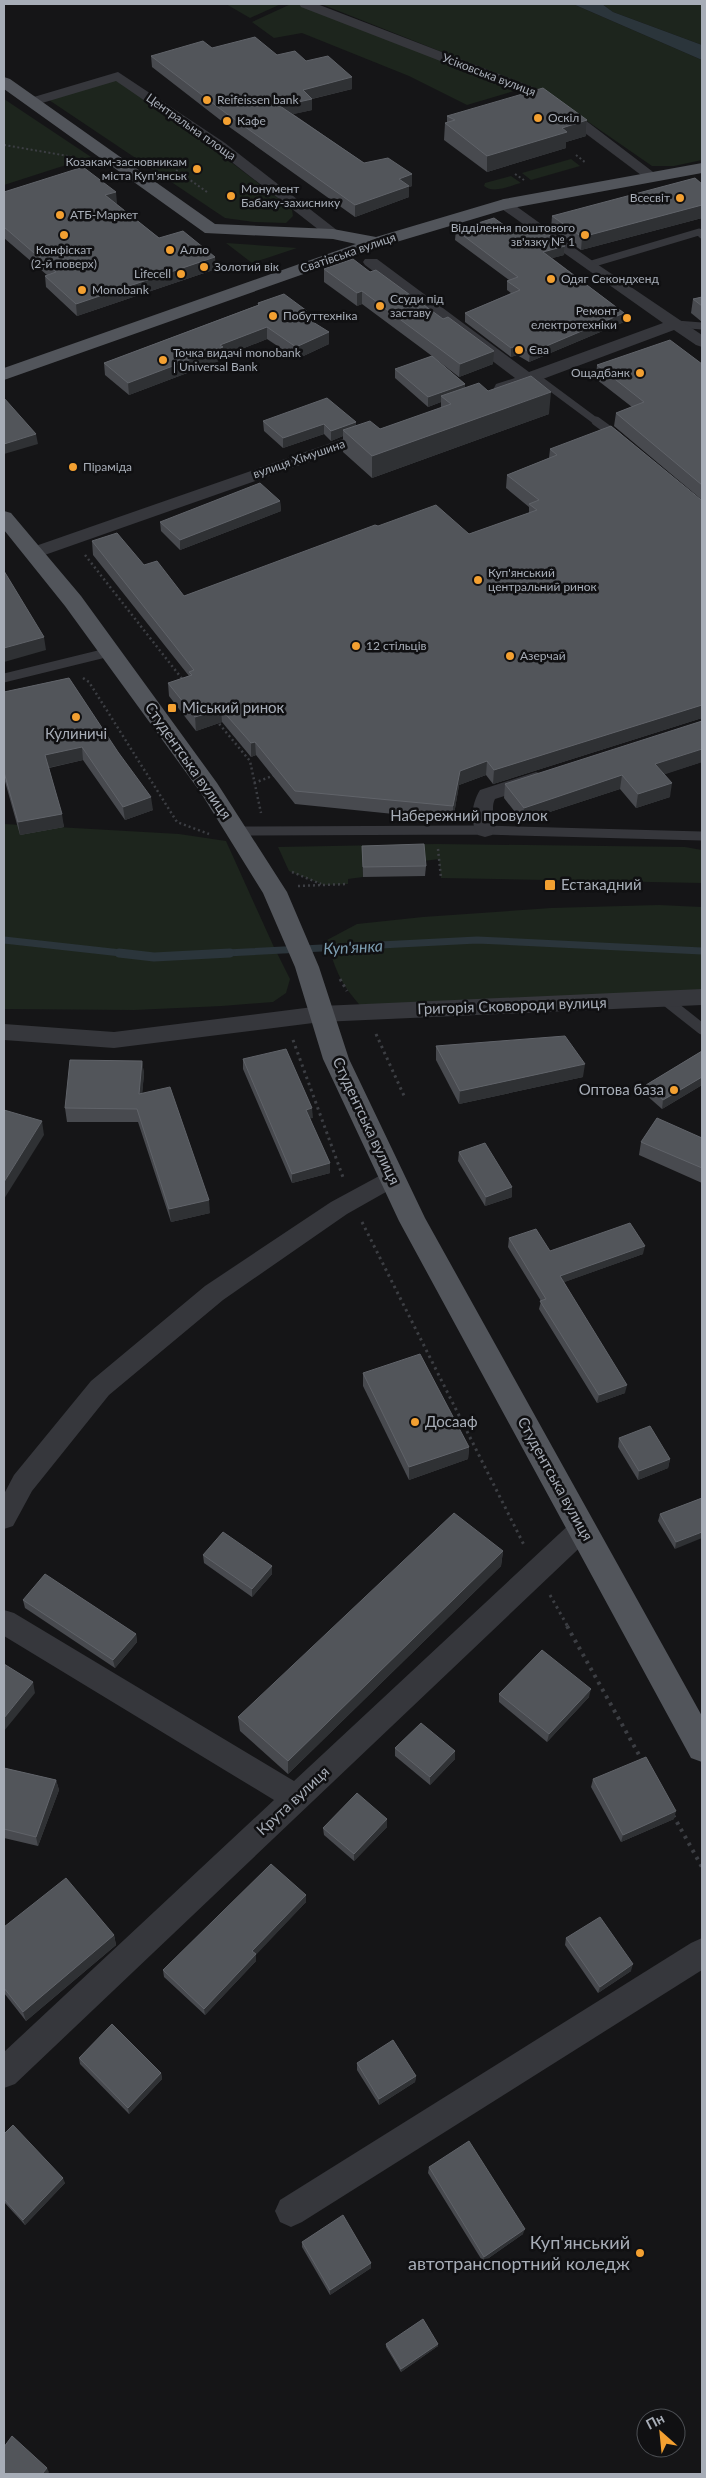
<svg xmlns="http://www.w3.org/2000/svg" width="706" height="2478" viewBox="0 0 706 2478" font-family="Lato,sans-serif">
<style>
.green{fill:#1d251d}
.water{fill:#2b353b}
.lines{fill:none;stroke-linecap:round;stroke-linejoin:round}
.stream-far1{stroke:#2b353b;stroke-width:7}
.stream{stroke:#2b353b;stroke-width:9}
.path-far3{stroke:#3c3e43;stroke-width:2;stroke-dasharray:2 2.5;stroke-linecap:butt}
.path-far2{stroke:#3c3e43;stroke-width:2.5;stroke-dasharray:2 3;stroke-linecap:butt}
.path-far1{stroke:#3c3e43;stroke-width:3;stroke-dasharray:2.5 4;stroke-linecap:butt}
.path{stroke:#3c3e43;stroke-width:4;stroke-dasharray:3 5;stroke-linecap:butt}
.lane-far2{stroke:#36373c;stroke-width:7}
.lane-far1{stroke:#36373c;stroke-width:9}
.lane{stroke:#36373c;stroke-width:11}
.street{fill:#36373c;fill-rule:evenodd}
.primary{fill:#52555b;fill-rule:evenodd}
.wall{fill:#484a4f}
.shaded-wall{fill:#2f3134}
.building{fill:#52555a;stroke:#606369}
.poi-dot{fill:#f3a031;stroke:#101012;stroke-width:2}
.labels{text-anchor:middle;stroke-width:5;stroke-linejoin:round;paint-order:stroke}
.far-street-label{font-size:12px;fill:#a7adb7;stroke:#101012}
.far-poi-label{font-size:12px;fill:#a7adb7;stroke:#101012;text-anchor:start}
.poi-label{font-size:15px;fill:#a7adb7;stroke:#101012;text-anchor:start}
.street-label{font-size:15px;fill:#a7adb7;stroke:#101012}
.water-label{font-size:16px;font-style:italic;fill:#7d9eb2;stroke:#101012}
.near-poi-label{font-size:18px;fill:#a7adb7;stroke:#101012;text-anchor:end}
</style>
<rect width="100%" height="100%" fill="#151517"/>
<g class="green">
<path d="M 226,4 L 281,4 L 250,18 Z"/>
<path d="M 291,4 L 306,4 L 524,88 L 467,105 L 409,76 L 302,33 L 274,38 L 252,22 Z"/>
<path d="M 321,4 L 573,4 L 702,60 L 702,160 L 674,166 L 652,166 L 548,94 Z"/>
<path d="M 602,4 L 702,4 L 702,45 L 613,12 Z"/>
<path d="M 118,76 L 287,205 L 292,210 L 293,216 L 286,223 L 254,222 L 225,218 L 46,98 Z"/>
<path d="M 4,99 L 91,157 L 4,185 Z"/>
<path d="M 571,159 L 580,166 L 531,180 L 522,173 Z"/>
<path d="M 511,176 L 521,183 C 509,186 494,194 484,186 L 485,183 Z"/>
<path d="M 226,243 L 297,248 L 252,263 Z"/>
<path d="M 4,824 L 179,834 L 226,841 L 273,945 L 290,979 L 286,993 L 273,1002 L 222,1006 L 134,1010 L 4,1009 Z"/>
<path d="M 437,844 L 685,847 L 702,850 L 702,883 L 441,878 L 439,859 L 424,861 L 362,856 L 363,877 L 348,879 L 348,884 L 324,885 L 289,871 L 278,847 Z"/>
<path d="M 659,905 L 702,907 L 702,1000 L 366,1012 C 342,986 336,974 327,940 L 357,924 L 423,917 L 551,908 Z"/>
</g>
<path class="water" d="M 573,4 L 602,4 L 613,12 L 702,45 L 702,60 Z"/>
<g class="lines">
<g class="stream-far1">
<path d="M 4,940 L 130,954"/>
<path d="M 206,954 L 477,940 L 702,951"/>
</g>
<path class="stream" d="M 119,953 L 154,957 L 230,953"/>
<g class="path-far3">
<path d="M 4,145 L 74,157"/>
<path d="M 576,155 L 586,163"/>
<path d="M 176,170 L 207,192"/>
<path d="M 515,174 L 524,180"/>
</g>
<g class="path-far2">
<path d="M 85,555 L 183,680"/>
<path d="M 83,678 L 89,682 L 177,822 L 209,834"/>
<path d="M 216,720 L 250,761 L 261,813"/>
<path d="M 254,783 L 275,775"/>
<path d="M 438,849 L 441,878"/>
<path d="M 292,872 L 321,884"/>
<path d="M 298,886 L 348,884"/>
</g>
<g class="path-far1">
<path d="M 340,979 L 347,991"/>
<path d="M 376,1034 L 405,1098"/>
<path d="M 293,1040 L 344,1180"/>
<path d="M 362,1222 L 525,1547"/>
<path d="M 550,1595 L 568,1627"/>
</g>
<g class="path">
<path d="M 567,1626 L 643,1762"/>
<path d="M 673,1815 L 702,1867"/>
</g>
<g class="lane-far2">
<path d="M 588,265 L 699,232 L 702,235"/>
<path d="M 676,324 L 702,326"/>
<path d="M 535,376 L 597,422"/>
</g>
<g class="lane-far1">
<path d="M 596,421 L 618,437"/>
<path d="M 4,678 L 110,652"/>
<path d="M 236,831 L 485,830 L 702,836"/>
</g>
<path class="lane" d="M 664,999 L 702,1029"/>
<g class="street">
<path d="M 299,4 L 317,4 L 551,94 L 661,178 L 659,181 L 649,181 L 541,100 L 301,7 Z"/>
<path d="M 118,72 L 225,143 L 338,231 L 341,234 L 338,237 L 328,237 L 215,149 L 116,81 L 32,106 L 25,102 L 27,99 Z"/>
<path d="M 504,199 L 509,201 L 594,262 L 702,335 L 702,347 L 696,345 L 674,330 L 508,392 L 496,392 L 494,388 L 496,384 L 515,378 L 365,265 L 363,262 L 365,259 L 377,259 L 529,372 L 663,323 L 499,207 L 496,204 L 499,201 Z"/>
<path d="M 374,428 L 380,429 L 382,433 L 380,437 L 39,557 L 27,557 L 24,553 L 27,549 Z"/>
<path d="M 536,772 L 543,774 L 546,779 L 543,784 L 495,799 C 489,811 499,824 492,835 L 485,837 L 478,835 C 469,821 472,803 480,790 Z"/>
<path d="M 702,989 L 702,1005 L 321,1022 L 114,1048 L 4,1040 L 4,1024 L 114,1032 L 321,1006 Z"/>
<path d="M 392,1169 L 400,1172 L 404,1178 L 400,1184 L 347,1214 L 223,1300 L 109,1395 L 32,1491 L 13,1526 L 4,1529 L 4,1494 L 14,1475 L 91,1381 L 205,1286 L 331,1202 Z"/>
<path d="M 582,1518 L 591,1521 L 595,1529 L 591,1537 L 15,2084 L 4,2088 L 4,2052 L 274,1800 L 4,1636 L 4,1610 L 14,1613 L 294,1781 L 573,1521 Z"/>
<path d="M 702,1938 L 702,1970 L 302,2222 L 291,2227 L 280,2222 L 275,2211 L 280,2200 L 691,1943 Z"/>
</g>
<g class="primary">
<path d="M 4,77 L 10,79 L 215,224 L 333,229 L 376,237 L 504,199 L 702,163 L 702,173 L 507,209 L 383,246 L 4,380 L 4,368 L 356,244 L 333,239 L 205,233 L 4,89 Z"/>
<path d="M 4,511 L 11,513 L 81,596 L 217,783 L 287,892 L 319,967 L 349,1059 L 425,1218 L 702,1716 L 702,1762 L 691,1758 L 399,1221 L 323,1059 L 295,967 L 263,893 L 201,793 L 65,606 L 4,530 Z"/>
</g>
</g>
<g class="wall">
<path d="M 212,48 L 306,61 L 352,89 L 312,99 L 312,110 L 293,114 L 364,163 L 412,174 L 412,186 L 409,187 L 409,197 L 355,217 L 228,126 L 152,67 L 151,56 Z"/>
<path d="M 447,116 L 587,120 L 586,136 L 566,142 L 566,148 L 487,172 L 444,140 L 445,123 L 447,123 Z"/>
<path d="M 702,184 L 702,218 L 581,250 L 551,229 L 552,216 Z"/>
<path d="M 4,192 L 117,203 L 116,204 L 159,238 L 216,269 L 77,316 L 46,287 L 45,276 L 47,275 L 4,238 Z"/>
<path d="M 456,230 L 512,231 L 565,246 L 564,255 L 552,258 L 624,313 L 624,322 L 529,362 L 517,355 L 511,357 L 465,322 L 465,313 L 511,293 L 507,290 L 507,281 L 509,280 L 455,240 Z"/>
<path d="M 324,269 L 493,364 L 459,377 L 433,357 L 465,384 L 465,388 L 488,391 L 549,414 L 372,478 L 343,452 L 343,436 L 331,441 L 324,434 L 283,448 L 264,431 L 263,421 L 356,422 L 356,425 L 380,429 L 441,408 L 441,402 L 428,407 L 395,378 L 395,369 L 432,356 L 362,304 L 357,306 L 324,282 Z"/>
<path d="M 702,297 L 702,322 L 691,313 L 693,299 Z"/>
<path d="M 258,303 L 307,311 L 307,318 L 329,344 L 297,359 L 267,339 L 224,356 L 224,359 L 129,395 L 105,375 L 104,363 L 258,305 Z"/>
<path d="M 702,364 L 702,718 L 493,784 L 486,775 L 459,785 L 453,820 L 295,804 L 256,755 L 251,757 L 222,722 L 196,731 L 169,696 L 168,683 L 189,676 L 93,555 L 92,541 L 144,565 L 184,596 L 378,526 L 469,534 L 529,513 L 529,507 L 506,488 L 507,475 L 549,458 L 550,449 L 702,500 L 614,426 L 616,413 L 632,407 L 596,379 L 597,365 Z"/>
<path d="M 280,501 L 281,511 L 180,550 L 161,531 L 160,522 Z"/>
<path d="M 69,678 L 153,810 L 125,820 L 83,760 L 49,768 L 64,827 L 20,835 L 4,778 L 4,692 Z"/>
<path d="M 702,762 L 664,774 L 670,797 L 636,808 L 620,789 L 522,821 L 504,798 L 505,784 Z"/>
<path d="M 362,846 L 426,866 L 425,876 L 363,877 Z"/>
<path d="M 436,1046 L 583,1077 L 459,1104 L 436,1060 Z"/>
<path d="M 702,1051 L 702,1085 L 662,1109 L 645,1094 L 646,1085 Z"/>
<path d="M 243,1059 L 313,1118 L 310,1118 L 330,1173 L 292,1183 L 243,1069 Z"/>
<path d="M 142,1061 L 144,1074 L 142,1093 L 210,1213 L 171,1222 L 138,1122 L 67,1122 L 65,1108 Z"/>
<path d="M 702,1138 L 702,1183 L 639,1155 L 641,1142 Z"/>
<path d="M 459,1152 L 512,1187 L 512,1197 L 485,1206 L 458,1161 Z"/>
<path d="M 509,1238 L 550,1251 L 643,1254 L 564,1282 L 625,1393 L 597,1403 L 539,1309 L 541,1301 L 508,1247 Z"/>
<path d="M 363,1373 L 469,1447 L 468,1459 L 409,1480 L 363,1386 Z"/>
<path d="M 619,1438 L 670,1459 L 668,1468 L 638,1480 L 618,1447 Z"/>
<path d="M 702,1498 L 675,1549 L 658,1521 L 660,1514 Z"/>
<path d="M 503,1551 L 501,1566 L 288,1774 L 240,1731 L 238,1717 Z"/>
<path d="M 203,1555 L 272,1566 L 272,1574 L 252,1597 L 204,1563 Z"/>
<path d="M 23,1600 L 136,1634 L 137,1642 L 115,1668 L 25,1608 Z"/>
<path d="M 499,1694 L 589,1697 L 547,1742 L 499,1702 Z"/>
<path d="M 395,1748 L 455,1751 L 455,1759 L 430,1785 L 395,1756 Z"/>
<path d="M 4,1768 L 56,1780 L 59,1790 L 38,1846 L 4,1838 Z"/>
<path d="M 593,1779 L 674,1819 L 621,1842 L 591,1787 Z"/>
<path d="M 387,1827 L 354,1861 L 324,1835 L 323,1828 Z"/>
<path d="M 306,1895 L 306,1902 L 256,1954 L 256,1961 L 205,2015 L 164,1977 L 163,1970 Z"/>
<path d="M 4,1927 L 114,1935 L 116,1945 L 26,2021 L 4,1993 Z"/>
<path d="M 566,1938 L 631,1971 L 598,1993 L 565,1945 Z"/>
<path d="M 79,2058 L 161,2073 L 162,2079 L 129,2114 L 80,2064 Z"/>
<path d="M 357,2063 L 416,2076 L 415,2082 L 379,2105 L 357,2070 Z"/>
<path d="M 4,2134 L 65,2183 L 25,2225 L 4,2202 Z"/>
<path d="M 429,2167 L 523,2234 L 483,2262 L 428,2173 Z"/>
<path d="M 302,2242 L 371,2263 L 371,2268 L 330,2295 L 302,2247 Z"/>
<path d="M 386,2344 L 438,2346 L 401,2372 L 386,2347 Z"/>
</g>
<g class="shaded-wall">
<path d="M 352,77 L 352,89 L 303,101 L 303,90 Z"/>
<path d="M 312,99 L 312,110 L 281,117 L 280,106 Z"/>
<path d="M 587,120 L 586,136 L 566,142 L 566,148 L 487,172 L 487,156 L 562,128 Z"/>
<path d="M 412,174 L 412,186 L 409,187 L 409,197 L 355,217 L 355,205 L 399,179 Z"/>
<path d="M 116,192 L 117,203 L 106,207 L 105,195 Z"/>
<path d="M 702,205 L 702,218 L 581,250 L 582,237 Z"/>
<path d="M 565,246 L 564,255 L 542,261 L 543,252 Z"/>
<path d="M 215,257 L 216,269 L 77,316 L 76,304 Z"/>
<path d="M 362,291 L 362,304 L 357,306 L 357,293 Z"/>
<path d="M 307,311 L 307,323 L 300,314 Z"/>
<path d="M 624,313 L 624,322 L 529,362 L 530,353 Z"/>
<path d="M 267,327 L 267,339 L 224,356 L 224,359 L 129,395 L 128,383 L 220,345 Z"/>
<path d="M 329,332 L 329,344 L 297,359 L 296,347 Z"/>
<path d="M 518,345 L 517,355 L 511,357 L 511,348 Z"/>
<path d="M 494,351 L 493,364 L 459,377 L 460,364 Z"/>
<path d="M 465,384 L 465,394 L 441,396 L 441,402 L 428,407 L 428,397 Z"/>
<path d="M 551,392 L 549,414 L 372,478 L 372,456 Z"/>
<path d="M 356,422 L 356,432 L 343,430 L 343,436 L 331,441 L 331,431 Z"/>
<path d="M 324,424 L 324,434 L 283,448 L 283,438 Z"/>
<path d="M 36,434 L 38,444 L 4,454 L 4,444 Z"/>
<path d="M 280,501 L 281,511 L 180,550 L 180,540 Z"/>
<path d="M 44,637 L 46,650 L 4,662 L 4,648 Z"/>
<path d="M 702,705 L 702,718 L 493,784 L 494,770 Z"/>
<path d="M 221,709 L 222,722 L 196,731 L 195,717 Z"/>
<path d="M 255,742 L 256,755 L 251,757 L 251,743 Z"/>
<path d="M 82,747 L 83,760 L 47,768 L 45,755 Z"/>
<path d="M 702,749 L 702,762 L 654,778 L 655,764 Z"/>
<path d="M 487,761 L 486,775 L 459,785 L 453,820 L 453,806 L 460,771 Z"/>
<path d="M 622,775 L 620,789 L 522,821 L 524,808 Z"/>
<path d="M 672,783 L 670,797 L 636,808 L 638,794 Z"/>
<path d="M 151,797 L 153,810 L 125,820 L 123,807 Z"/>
<path d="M 62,814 L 64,827 L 20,835 L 18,822 Z"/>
<path d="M 142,1061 L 144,1074 L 141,1108 L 139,1094 Z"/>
<path d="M 585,1064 L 583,1077 L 459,1104 L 460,1091 Z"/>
<path d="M 702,1077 L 702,1085 L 662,1109 L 663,1100 Z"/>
<path d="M 312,1108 L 313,1118 L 306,1119 L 306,1110 Z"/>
<path d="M 42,1121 L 44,1135 L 4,1199 L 4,1182 Z"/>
<path d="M 330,1163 L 330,1173 L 292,1183 L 292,1174 Z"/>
<path d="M 512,1187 L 512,1197 L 485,1206 L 486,1197 Z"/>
<path d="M 209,1200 L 210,1213 L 171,1222 L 169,1209 Z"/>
<path d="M 645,1246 L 643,1254 L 559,1284 L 560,1276 Z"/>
<path d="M 627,1385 L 625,1393 L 597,1403 L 599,1395 Z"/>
<path d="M 469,1447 L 468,1459 L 409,1480 L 409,1467 Z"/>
<path d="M 670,1459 L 668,1468 L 638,1480 L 639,1471 Z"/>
<path d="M 702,1532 L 702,1538 L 675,1549 L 676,1542 Z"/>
<path d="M 503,1551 L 501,1566 L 288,1774 L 288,1761 Z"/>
<path d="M 272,1566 L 272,1574 L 252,1597 L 252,1589 Z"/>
<path d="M 136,1634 L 137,1642 L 115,1668 L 113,1660 Z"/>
<path d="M 33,1682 L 35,1693 L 4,1731 L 4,1718 Z"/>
<path d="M 591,1689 L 589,1697 L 547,1742 L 549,1734 Z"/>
<path d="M 455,1751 L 455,1759 L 430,1785 L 430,1777 Z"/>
<path d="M 56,1780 L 59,1790 L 38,1846 L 36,1837 Z"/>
<path d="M 676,1811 L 674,1819 L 621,1842 L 623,1835 Z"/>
<path d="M 387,1819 L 387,1827 L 354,1861 L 354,1854 Z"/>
<path d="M 306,1895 L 306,1902 L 253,1958 L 252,1951 Z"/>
<path d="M 114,1935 L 116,1945 L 26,2021 L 23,2012 Z"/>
<path d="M 256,1954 L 256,1961 L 205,2015 L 204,2009 Z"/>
<path d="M 633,1964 L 631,1971 L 598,1993 L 600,1987 Z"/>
<path d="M 161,2073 L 162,2079 L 129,2114 L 128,2108 Z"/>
<path d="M 416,2076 L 415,2082 L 379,2105 L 379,2099 Z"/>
<path d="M 63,2178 L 65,2183 L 25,2225 L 23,2220 Z"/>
<path d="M 525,2229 L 523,2234 L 483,2262 L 484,2257 Z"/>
<path d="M 371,2263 L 371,2268 L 330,2295 L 330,2290 Z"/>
<path d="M 438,2344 L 438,2346 L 401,2372 L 401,2369 Z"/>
<path d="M 47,2468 L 49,2472 L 48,2474 L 42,2474 Z"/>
</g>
<g class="building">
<path d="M 255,37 L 277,55 L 295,51 L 306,61 L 328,56 L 352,77 L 303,90 L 312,99 L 280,106 L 364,163 L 388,158 L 412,174 L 399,179 L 409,186 L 355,205 L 227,114 L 151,56 L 203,41 L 212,48 Z"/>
<path d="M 543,88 L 587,120 L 562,128 L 567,132 L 487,156 L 445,123 L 455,120 L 447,116 Z"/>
<path d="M 83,167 L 116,192 L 105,195 L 159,238 L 183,231 L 215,257 L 76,304 L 45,276 L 56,272 L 4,227 L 4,192 Z"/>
<path d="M 695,178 L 702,184 L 702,205 L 582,237 L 552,216 Z"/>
<path d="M 494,218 L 512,231 L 534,225 L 565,246 L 543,252 L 624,313 L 530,353 L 518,345 L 511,348 L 465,313 L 520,290 L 507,281 L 518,277 L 456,230 Z"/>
<path d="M 353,259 L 370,272 L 376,270 L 443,319 L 448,317 L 494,351 L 460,364 L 362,291 L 357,293 L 324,269 Z"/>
<path d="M 284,294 L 307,311 L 300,314 L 329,332 L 296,347 L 267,327 L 220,345 L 223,347 L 128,383 L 104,363 L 259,305 L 258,303 Z"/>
<path d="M 702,297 L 702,306 L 693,299 Z"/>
<path d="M 670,340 L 702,364 L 702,485 L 616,413 L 644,402 L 597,365 Z"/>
<path d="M 432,356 L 465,384 L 428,397 L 395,369 Z"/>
<path d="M 531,376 L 551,392 L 372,456 L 343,430 L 370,421 L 380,429 L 451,404 L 441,396 L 479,383 L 488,391 Z"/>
<path d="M 4,398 L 36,434 L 4,444 Z"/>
<path d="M 327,398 L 356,422 L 331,431 L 324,424 L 283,438 L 263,421 Z"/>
<path d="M 611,426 L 700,499 L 702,500 L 702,705 L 494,770 L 487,761 L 460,771 L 453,806 L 295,791 L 255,742 L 251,743 L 221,709 L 195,717 L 168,683 L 192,675 L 189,672 L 194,670 L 92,541 L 117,533 L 144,565 L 157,561 L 184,596 L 375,525 L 378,526 L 436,505 L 469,534 L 537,510 L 529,504 L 539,500 L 507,475 L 557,455 L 550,449 Z"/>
<path d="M 260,483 L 280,501 L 180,540 L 160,522 Z"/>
<path d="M 4,571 L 44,637 L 4,648 Z"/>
<path d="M 69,678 L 118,752 L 151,797 L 123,807 L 82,747 L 45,755 L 62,814 L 18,822 L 4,772 L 4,692 Z"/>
<path d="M 702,721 L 702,749 L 655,764 L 672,783 L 638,794 L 622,775 L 524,808 L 505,784 Z"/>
<path d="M 424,844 L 426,866 L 363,867 L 362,846 Z"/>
<path d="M 565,1036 L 585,1064 L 460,1091 L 436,1046 Z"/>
<path d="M 286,1049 L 312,1108 L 306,1110 L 330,1163 L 292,1174 L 243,1059 Z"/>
<path d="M 702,1051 L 702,1077 L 663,1100 L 646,1085 Z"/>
<path d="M 70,1060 L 142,1061 L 139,1094 L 170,1087 L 209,1200 L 169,1209 L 137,1109 L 65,1108 Z"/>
<path d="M 4,1110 L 42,1121 L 4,1182 Z"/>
<path d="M 657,1118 L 702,1138 L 702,1168 L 641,1142 Z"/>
<path d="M 485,1143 L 512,1187 L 486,1197 L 459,1152 Z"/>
<path d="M 630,1223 L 645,1246 L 560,1276 L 627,1385 L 599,1395 L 540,1301 L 546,1299 L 509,1238 L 536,1229 L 550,1251 Z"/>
<path d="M 420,1354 L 469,1447 L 409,1467 L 363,1373 Z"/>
<path d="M 650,1426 L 670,1459 L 639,1471 L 619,1438 Z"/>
<path d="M 702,1498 L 702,1532 L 676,1542 L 660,1514 Z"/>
<path d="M 454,1513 L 503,1551 L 288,1761 L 238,1717 Z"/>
<path d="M 223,1532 L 272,1566 L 252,1589 L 203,1555 Z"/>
<path d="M 45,1574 L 136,1634 L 113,1660 L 23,1600 Z"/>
<path d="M 542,1650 L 591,1689 L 549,1734 L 499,1694 Z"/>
<path d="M 4,1664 L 33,1682 L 4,1718 Z"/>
<path d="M 421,1723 L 455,1751 L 430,1777 L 395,1748 Z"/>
<path d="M 646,1757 L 676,1811 L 623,1835 L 593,1779 Z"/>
<path d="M 4,1768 L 56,1780 L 36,1837 L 4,1829 Z"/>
<path d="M 357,1793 L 387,1819 L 354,1854 L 323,1828 Z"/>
<path d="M 271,1864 L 306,1895 L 252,1951 L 256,1954 L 204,2009 L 163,1970 Z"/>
<path d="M 66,1878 L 114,1935 L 23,2012 L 4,1988 L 4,1927 Z"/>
<path d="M 600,1917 L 633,1964 L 600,1987 L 566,1938 Z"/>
<path d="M 112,2024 L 161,2073 L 128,2108 L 79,2058 Z"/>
<path d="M 393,2040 L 416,2076 L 379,2099 L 357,2063 Z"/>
<path d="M 13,2125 L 63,2178 L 23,2220 L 4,2199 L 4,2134 Z"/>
<path d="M 469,2141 L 525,2229 L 484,2257 L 429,2167 Z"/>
<path d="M 343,2215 L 371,2263 L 330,2290 L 302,2242 Z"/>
<path d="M 423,2319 L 438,2344 L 401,2369 L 386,2344 Z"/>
<path d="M 12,2436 L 47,2468 L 42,2474 L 4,2474 L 4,2447 Z"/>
</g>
<g class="poi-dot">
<circle cx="207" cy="100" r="5"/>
<circle cx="538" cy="118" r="5"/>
<circle cx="227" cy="121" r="5"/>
<circle cx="197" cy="169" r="5"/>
<circle cx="231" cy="196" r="5"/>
<circle cx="680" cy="198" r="5"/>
<circle cx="60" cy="215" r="5"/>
<circle cx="64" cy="235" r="5"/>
<circle cx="585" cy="235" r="5"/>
<circle cx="170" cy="250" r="5"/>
<circle cx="204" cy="267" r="5"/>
<circle cx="181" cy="274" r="5"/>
<circle cx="551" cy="279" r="5"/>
<circle cx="82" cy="290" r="5"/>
<circle cx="380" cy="306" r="5"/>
<circle cx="273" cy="316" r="5"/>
<circle cx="627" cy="318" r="5"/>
<circle cx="519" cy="350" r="5"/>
<circle cx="163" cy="360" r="5"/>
<circle cx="640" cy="373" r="5"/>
<circle cx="73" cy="467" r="5"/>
<circle cx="478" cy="580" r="5"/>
<circle cx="356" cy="646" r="5"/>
<circle cx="510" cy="656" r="5"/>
<rect x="167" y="703" width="10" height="10" rx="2.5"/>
<circle cx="76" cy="717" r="5"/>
<rect x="544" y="879" width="12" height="12" rx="2.5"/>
<circle cx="674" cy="1090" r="5"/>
<circle cx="415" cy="1422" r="5"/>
<circle cx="640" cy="2253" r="5"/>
</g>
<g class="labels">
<g class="far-street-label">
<text transform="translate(489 75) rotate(21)" y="4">Усіковська вулиця</text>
<text transform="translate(191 127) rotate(35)" y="4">Центральна площа</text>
<text transform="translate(348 253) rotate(-19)" y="4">Сватівська вулиця</text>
<text transform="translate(299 459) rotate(-19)" y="4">вулиця Хімушина</text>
</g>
<g class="far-poi-label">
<text x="217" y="104">Reifeissen bank</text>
<text x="548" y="122">Оскіл</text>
<text x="237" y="125">Кафе</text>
<text x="187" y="166" text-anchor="end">Козакам-засновникам<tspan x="187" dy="14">міста Куп'янськ</tspan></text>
<text x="241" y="193">Монумент<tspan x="241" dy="14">Бабаку-захиснику</tspan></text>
<text x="670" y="202" text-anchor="end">Всесвіт</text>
<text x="70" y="219">АТБ-Маркет</text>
<text x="575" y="232" text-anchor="end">Відділення поштового<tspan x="575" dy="14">зв'язку № 1</tspan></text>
<text x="64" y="254" text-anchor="middle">Конфіскат<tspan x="64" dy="14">(2-й поверх)</tspan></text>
<text x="180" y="254">Алло</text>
<text x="214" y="271">Золотий вік</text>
<text x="171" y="278" text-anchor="end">Lifecell</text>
<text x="561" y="283">Одяг Секондхенд</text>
<text x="92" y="294">Monobank</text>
<text x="390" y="303">Ссуди під<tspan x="390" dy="14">заставу</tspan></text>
<text x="617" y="315" text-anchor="end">Ремонт<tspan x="617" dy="14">електротехніки</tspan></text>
<text x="283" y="320">Побуттехніка</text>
<text x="529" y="354">Єва</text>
<text x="173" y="357">Точка видачі monobank<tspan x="173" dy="14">| Universal Bank</tspan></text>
<text x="630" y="377" text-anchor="end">Ощадбанк</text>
<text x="83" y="471">Піраміда</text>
<text x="488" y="577">Куп'янський<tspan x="488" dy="14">центральний ринок</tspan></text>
<text x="366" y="650">12 стільців</text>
<text x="520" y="660">Азерчай</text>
</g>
<g class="poi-label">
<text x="182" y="713">Міський ринок</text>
<text x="76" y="739" text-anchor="middle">Кулиничі</text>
<text x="561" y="890">Естакадний</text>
<text x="664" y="1095" text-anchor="end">Оптова база</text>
<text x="425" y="1427">Досааф</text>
</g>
<g class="street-label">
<text transform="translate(188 761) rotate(55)" y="5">Студентська вулиця</text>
<text x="469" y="821">Набережний провулок</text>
<text transform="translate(512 1006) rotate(-2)" y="5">Григорія Сковороди вулиця</text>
<text transform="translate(366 1121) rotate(65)" y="5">Студентська вулиця</text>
<text transform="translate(555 1479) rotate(61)" y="5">Студентська вулиця</text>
<text transform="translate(293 1801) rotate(-43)" y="5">Крута вулиця</text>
</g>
<g class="water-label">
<text transform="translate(353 947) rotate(-3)" y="6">Куп'янка</text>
</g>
<g class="near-poi-label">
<text x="630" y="2249">Куп'янський<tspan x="630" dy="21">автотранспортний коледж</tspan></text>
</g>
</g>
<rect width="706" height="2478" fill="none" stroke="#a7adb7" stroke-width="10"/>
<g transform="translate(661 2433) rotate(333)"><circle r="24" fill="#101012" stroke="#4c4f54"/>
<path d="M0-4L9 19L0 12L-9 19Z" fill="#f3a031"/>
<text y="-8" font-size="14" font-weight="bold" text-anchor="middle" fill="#a7adb7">Пн</text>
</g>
</svg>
